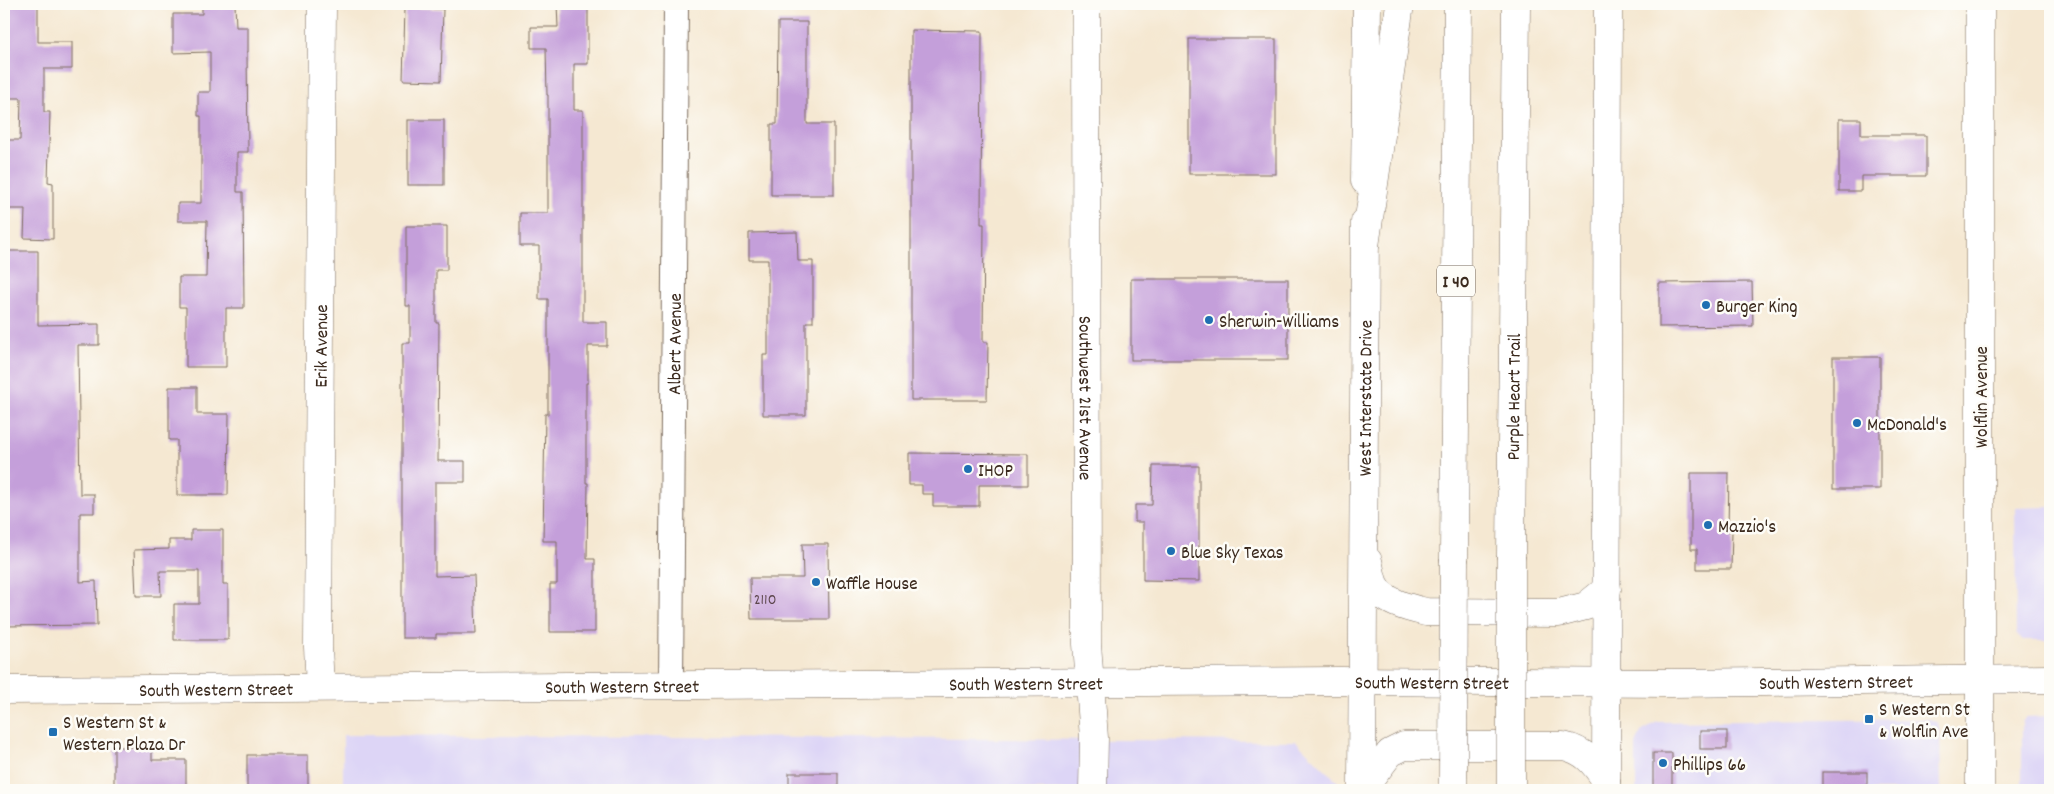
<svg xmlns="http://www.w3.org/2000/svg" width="2054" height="794" viewBox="0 0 2054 794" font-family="Dekko,sans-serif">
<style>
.built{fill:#ddd5f6}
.building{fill:#c49fda}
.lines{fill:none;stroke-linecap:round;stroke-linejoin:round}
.street-casing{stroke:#7c6c5d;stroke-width:26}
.secondary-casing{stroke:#7c6c5d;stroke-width:29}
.highway-casing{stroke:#7c6c5d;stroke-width:29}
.street{stroke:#fff;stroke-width:24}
.secondary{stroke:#fff;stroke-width:28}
.highway{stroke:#fff;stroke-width:28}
.highway-bridge-casing{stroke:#7c6c5d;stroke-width:29;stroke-linecap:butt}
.highway-bridge{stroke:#fff;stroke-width:28}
.poi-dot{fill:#1f6fb2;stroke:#fdfcf7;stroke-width:2}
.labels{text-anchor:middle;stroke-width:5;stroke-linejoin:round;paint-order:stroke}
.number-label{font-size:16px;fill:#5d474d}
.shield{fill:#fdfcf7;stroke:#75695f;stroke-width:1}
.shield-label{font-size:18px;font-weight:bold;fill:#3b2a1e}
.poi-label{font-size:19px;fill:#3b2a1e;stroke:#fdfcf7;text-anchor:start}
.street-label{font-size:19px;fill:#3b2a1e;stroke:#fdfcf7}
</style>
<rect width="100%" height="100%" fill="#fdfcf7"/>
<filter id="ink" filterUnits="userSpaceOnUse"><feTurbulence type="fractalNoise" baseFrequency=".02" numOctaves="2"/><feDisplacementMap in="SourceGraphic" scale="10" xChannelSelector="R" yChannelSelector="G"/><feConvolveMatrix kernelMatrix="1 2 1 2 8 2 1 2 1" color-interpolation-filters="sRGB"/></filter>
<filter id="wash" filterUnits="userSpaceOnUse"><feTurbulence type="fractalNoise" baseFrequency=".0096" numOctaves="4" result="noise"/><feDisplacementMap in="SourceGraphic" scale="20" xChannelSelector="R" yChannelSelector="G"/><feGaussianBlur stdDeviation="1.12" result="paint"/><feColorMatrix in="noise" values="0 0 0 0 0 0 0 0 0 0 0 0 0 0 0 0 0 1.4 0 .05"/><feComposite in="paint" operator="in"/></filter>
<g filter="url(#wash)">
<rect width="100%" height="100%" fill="#f5e8d2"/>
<g class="built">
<path d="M 2050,507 L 2050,640 L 2023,640 L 2016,634 L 2015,508 Z"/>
<path d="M 2050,716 L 2050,790 L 2022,790 L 2022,722 L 2026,717 Z"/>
<path d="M 1930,719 L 1938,723 L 1940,733 L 1941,790 L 1636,790 L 1636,744 L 1641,732 L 1657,722 Z"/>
<path d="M 343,735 L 1296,741 L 1339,783 L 1339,790 L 343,790 Z"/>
</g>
<g id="blocks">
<g class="building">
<path d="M 4,4 L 38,4 L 38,42 L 72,42 L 72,69 L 44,69 L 44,112 L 50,112 L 48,182 L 53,183 L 53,239 L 24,238 L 25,209 L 4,209 L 4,140 L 20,140 L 21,98 L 8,98 L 8,26 L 4,26 Z"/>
<path d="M 202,4 L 235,4 L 236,27 L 248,27 L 248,52 L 247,52 L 248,152 L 237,152 L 237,192 L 243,192 L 244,308 L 226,308 L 226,367 L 186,367 L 186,307 L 179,307 L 179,277 L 206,277 L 207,221 L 178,221 L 178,203 L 201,203 L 201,116 L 198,116 L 198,92 L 210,92 L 210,52 L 173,53 L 173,14 L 202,14 Z"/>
<path d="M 557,4 L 588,4 L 588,64 L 574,64 L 574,110 L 583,110 L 583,322 L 607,322 L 607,346 L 588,346 L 588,383 L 586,383 L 586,483 L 588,483 L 587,559 L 595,559 L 595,632 L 550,632 L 550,584 L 557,584 L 557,541 L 543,541 L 545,414 L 548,414 L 548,299 L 539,299 L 539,246 L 520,246 L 520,213 L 548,213 L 548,95 L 547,95 L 546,48 L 531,48 L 531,27 L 558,27 Z"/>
<path d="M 405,8 L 443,9 L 441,81 L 403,80 Z"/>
<path d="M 778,22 L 807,22 L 807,124 L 834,124 L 834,195 L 771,195 L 771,124 L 777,124 Z"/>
<path d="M 911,30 L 982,31 L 981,224 L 984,224 L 983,342 L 988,342 L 987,400 L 911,400 Z"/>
<rect x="1189" y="39" width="87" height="135"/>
<path d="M 1839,119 L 1861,119 L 1861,135 L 1926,135 L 1926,176 L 1861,176 L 1861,191 L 1839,191 Z"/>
<rect x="408" y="120" width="36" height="65"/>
<path d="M 406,226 L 447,226 L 447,270 L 436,270 L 436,323 L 439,323 L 438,461 L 465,461 L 465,482 L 435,482 L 435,576 L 474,575 L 476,634 L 436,634 L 436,638 L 402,638 L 402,343 L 410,343 L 410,306 L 406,306 Z"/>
<path d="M 797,232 L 798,261 L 813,261 L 813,322 L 806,322 L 806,415 L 763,415 L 763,355 L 768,355 L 768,260 L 749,260 L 749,233 Z"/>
<path d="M 4,251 L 38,251 L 38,325 L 99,324 L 99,345 L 78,345 L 80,494 L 94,494 L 94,513 L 80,513 L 80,582 L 96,581 L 97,625 L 4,626 Z"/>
<rect x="1131" y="279" width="157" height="81"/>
<path d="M 1752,282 L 1753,326 L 1659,327 L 1659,283 Z"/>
<rect x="1833" y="357" width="47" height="132"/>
<path d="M 169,387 L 197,387 L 197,414 L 229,414 L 228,495 L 177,495 L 177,440 L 169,440 Z"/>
<path d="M 909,453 L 1028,454 L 1028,485 L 979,485 L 979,506 L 933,506 L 933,494 L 922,494 L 922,485 L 909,485 Z"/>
<path d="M 1153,466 L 1199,466 L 1199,581 L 1143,580 L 1143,522 L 1135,522 L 1135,505 L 1152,505 Z"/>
<path d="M 1691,473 L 1729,473 L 1728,531 L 1732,531 L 1731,569 L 1697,569 L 1697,549 L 1691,549 Z"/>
<path d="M 191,530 L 223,530 L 223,584 L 228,584 L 228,640 L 174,640 L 174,604 L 199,604 L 199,571 L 160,571 L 161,596 L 136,596 L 134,550 L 169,549 L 169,540 L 191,540 Z"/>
<path d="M 802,544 L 828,544 L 829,619 L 751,619 L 750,578 L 803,578 Z"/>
<rect x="1700" y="731" width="27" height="18"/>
<path d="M 114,747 L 152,747 L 152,760 L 186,760 L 186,790 L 114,790 Z"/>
<rect x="1653" y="753" width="19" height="37"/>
<rect x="247" y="755" width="61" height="35"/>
<rect x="1822" y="772" width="45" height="18"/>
<rect x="789" y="773" width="49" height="17"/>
</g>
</g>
</g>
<g filter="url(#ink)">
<use href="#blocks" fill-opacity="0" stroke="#7c6c5d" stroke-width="1"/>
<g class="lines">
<defs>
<g id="street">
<path id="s1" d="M 671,685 L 676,4"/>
</g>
<g id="secondary">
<path id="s2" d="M 1086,4 L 1087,644 L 1094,738 L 1093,790"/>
<path d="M 1980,4 L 1980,790"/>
<path d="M 1365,181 L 1367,4"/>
<path d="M 1368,561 C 1370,568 1371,577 1374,584 C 1382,602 1409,608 1426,612 L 1559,613 L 1586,606 L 1607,589"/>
<path id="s3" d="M 320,687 L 318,647 L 322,4"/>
<path id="s4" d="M 4,690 L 984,683 L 1339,681 L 1671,683 L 2050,679"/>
<path id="s5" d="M 1362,790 L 1365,222"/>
<path d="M 1362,790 L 1390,753 L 1404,746 L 1563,746 C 1584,750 1595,763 1606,781"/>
<path d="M 1606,790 L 1608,4"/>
</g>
<g id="highway">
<path d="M 1365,246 L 1400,4"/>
<path id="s6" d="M 1511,556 L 1516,4"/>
<path d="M 1454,559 L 1458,4"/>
</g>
</defs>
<use href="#street" class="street-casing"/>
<use href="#secondary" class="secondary-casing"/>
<use href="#highway" class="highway-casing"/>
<use href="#street" class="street"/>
<use href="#secondary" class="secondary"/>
<use href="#highway" class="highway"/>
<defs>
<g id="highway-bridge">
<path d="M 1453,784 L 1454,559"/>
<path d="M 1511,786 L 1511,556"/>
</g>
</defs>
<use href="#highway-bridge" class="highway-bridge-casing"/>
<use href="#highway-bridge" class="highway-bridge"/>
</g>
</g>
<g class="poi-dot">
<circle cx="1706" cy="305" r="5"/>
<circle cx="1209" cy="320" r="5"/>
<circle cx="1857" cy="423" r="5"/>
<circle cx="968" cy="469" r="5"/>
<circle cx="1708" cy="525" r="5"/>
<circle cx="1171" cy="551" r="5"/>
<circle cx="816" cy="582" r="5"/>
<rect x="1864" y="714" width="10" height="10" rx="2.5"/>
<rect x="48" y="727" width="10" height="10" rx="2.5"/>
<circle cx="1663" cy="763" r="5"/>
</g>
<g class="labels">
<g class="number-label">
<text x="765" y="604">2110</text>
</g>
<rect class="shield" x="1437" y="265.5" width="38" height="31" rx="4"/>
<g class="shield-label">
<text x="1456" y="287">I 40</text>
</g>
<g class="poi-label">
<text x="1716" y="312">Burger King</text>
<text x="1219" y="327">Sherwin-Williams</text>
<text x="1867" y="430">McDonald's</text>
<text x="978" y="476">IHOP</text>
<text x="1718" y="532">Mazzio's</text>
<text x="1181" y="558">Blue Sky Texas</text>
<text x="826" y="589">Waffle House</text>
<text x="1879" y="715">S Western St<tspan x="1879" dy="22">&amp; Wolflin Ave</tspan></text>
<text x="63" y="728">S Western St &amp;<tspan x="63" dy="22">Western Plaza Dr</tspan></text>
<text x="1673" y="770">Phillips 66</text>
</g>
<g class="street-label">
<text dy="7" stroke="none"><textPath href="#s1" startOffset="341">Albert Avenue</textPath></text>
<text dy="7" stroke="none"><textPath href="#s3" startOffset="341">Erik Avenue</textPath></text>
<text dy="7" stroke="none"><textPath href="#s2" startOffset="394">Southwest 21st Avenue</textPath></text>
<text dy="7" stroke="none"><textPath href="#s5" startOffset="392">West Interstate Drive</textPath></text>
<text dy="7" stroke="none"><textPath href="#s6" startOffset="159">Purple Heart Trail</textPath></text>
<text transform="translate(1980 397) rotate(-90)" y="7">Wolflin Avenue</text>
<text dy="7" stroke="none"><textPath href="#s4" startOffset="1428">South Western Street</textPath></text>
<text dy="7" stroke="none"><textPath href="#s4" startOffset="1832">South Western Street</textPath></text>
<text dy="7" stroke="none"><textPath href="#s4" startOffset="1022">South Western Street</textPath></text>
<text dy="7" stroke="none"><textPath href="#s4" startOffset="618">South Western Street</textPath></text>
<text dy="7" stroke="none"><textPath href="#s4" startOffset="212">South Western Street</textPath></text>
</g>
</g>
<rect width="2054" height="794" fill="none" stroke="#fdfcf7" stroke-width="20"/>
</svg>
